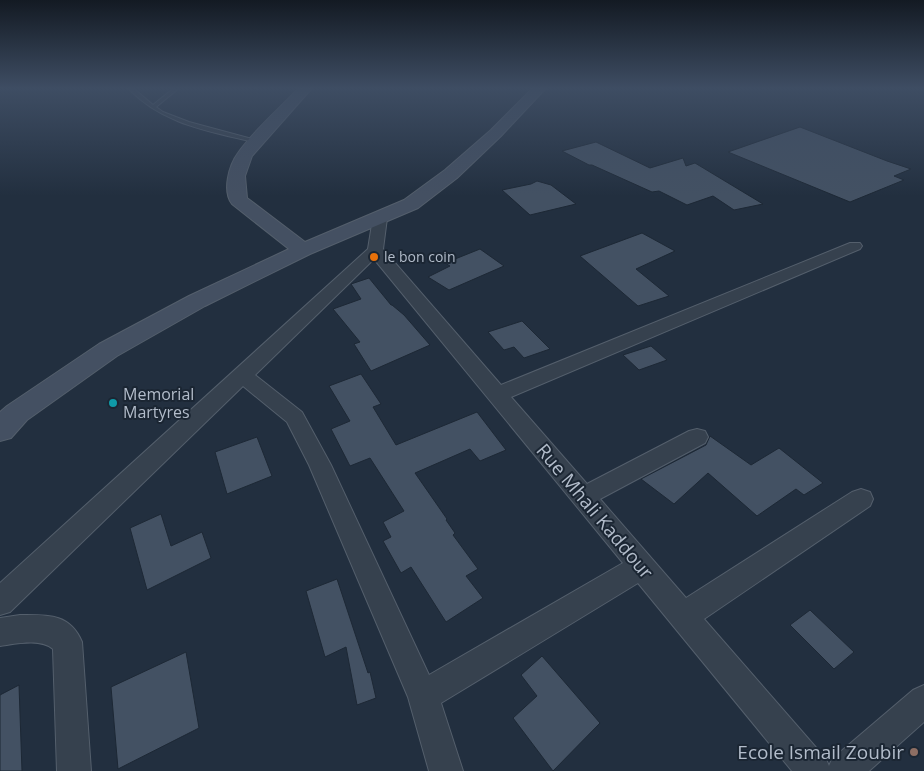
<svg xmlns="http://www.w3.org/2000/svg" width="924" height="771" viewBox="0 0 924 771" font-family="'Open Sans',sans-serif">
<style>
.building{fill:#435163;stroke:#1d2835}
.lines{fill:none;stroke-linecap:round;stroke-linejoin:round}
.service-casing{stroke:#545f6c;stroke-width:2}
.minor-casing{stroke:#545f6c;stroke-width:2}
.secondary-casing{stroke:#545f6c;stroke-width:2}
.service{fill:#36414e;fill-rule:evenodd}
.minor{fill:#36414e;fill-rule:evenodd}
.secondary{fill:#445062;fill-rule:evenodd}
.food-dot{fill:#e8710a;stroke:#1b2633;stroke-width:2}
.culture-dot{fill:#0f9aa8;stroke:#1b2633;stroke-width:2}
.education-dot{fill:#8d6e63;stroke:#1b2633;stroke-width:2}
.labels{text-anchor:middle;stroke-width:4;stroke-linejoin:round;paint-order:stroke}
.far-poi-label{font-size:14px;fill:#b2bcca;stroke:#1b2633;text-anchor:start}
.poi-label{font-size:16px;fill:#b2bcca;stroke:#1b2633;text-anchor:start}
.near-street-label{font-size:19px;fill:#b2bcca;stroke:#1b2633}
.near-poi-label{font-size:19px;fill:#b2bcca;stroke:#1b2633;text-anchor:end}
</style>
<rect width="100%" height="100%" fill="#222f3f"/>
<g class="building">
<path d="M 800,127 L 887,161 L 911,169 L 894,176 L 904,180 L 850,202 L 728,152 Z"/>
<path d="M 596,142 L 650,168 L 683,158 L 686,166 L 695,163 L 763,204 L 734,210 L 713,196 L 687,205 L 659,191 L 652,192 L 592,165 L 589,165 L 562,151 Z"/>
<path d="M 537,181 L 551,185 L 576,204 L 530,215 L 502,190 L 531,184 Z"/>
<path d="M 642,233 L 675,251 L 636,269 L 669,296 L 638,306 L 580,256 Z"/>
<path d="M 480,249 L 504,266 L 449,290 L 428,277 L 450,266 L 445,263 Z"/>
<path d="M 369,278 L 391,305 L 392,305 L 404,315 L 430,345 L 371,371 L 354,344 L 360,342 L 333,309 L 361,299 L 351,284 Z"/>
<path d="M 522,321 L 550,349 L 524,358 L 514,347 L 504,350 L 488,332 Z"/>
<path d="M 651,346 L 667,360 L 639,370 L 623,355 Z"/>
<path d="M 361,374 L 381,404 L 373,407 L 396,445 L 477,412 L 506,450 L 480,461 L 470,449 L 415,473 L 447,519 L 446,520 L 455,533 L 453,535 L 478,569 L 466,576 L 483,598 L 446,622 L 411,567 L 401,573 L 383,541 L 391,537 L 383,522 L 404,511 L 370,458 L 350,466 L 331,429 L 350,421 L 329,386 Z"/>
<path d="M 710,436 L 751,465 L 779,448 L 823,483 L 804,495 L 796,489 L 757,516 L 708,473 L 674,504 L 641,479 L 706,445 Z"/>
<path d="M 257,437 L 272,476 L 227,494 L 215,452 Z"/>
<path d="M 161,514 L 171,546 L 202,532 L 211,558 L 147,590 L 130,528 Z"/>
<path d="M 337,579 L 368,673 L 370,672 L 376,698 L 357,705 L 346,647 L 325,657 L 306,591 Z"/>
<path d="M 810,610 L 854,652 L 834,669 L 790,625 Z"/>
<path d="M 186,652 L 199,728 L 118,769 L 111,687 Z"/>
<path d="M 542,656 L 600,723 L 553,771 L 513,718 L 537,696 L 521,675 Z"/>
<path d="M 19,685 L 22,771 L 0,771 L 0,695 Z"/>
</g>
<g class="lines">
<defs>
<path id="service" d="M 128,88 L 133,88 L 153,105 L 174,88 L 179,88 L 156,107 L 163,112 L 189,122 L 260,141 L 257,143 C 210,131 163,125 128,88 Z"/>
<g id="minor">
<path d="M 380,214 L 387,218 L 383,249 L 501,385 L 850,243 L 860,243 L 862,246 L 860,249 L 511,397 L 587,484 L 689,431 L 697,429 L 705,431 L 708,437 L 705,443 L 600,499 L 686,598 L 852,492 L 861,489 L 870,492 L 873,499 L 870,506 L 704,619 L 826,759 L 829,766 L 832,759 L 913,690 L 924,685 L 924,722 L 869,771 L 792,771 L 638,583 L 441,703 L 463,771 L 429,771 L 408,697 L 309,465 L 287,422 L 243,386 L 10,612 L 0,615 L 0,583 L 368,249 L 373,218 ZM 374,259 L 623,563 L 429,675 L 331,465 L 302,412 L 255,375 Z"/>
<path d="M 20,615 C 47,615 70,613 82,642 L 91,771 L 57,771 L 53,649 C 40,638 15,644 0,646 L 0,618 Z"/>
</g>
<path id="secondary" d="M 299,88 L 312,88 L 252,156 L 245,176 L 247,198 L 305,242 L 404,200 L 445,170 L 491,130 L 533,88 L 546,88 L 501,136 L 457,178 L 418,208 L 310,254 L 205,306 L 117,356 L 27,420 L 11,438 L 0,441 L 0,412 L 7,406 L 99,344 L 189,296 L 289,249 L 232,204 C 222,191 229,165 238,153 C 254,130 280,108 299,88 Z"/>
</defs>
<use href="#service" class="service-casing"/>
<use href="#minor" class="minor-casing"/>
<use href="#secondary" class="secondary-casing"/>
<use href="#service" class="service"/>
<use href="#minor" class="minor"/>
<use href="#secondary" class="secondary"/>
</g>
<linearGradient id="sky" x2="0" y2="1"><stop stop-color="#131a23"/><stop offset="0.45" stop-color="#3e4d63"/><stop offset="1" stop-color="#3e4d63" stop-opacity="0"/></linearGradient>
<rect width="924" height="196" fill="url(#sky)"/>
<circle class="food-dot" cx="374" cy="257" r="5"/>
<circle class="culture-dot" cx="113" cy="403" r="5"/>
<circle class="education-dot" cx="914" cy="752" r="5"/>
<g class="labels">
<g class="far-poi-label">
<text x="384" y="262">le bon coin</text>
</g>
<g class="poi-label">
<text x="123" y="400">Memorial<tspan x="123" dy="18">Martyres</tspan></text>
</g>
<g class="near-street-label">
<text transform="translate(595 511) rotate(50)" y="7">Rue Mhali Kaddour</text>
</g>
<g class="near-poi-label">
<text x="904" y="759">Ecole Ismail Zoubir</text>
</g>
</g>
</svg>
